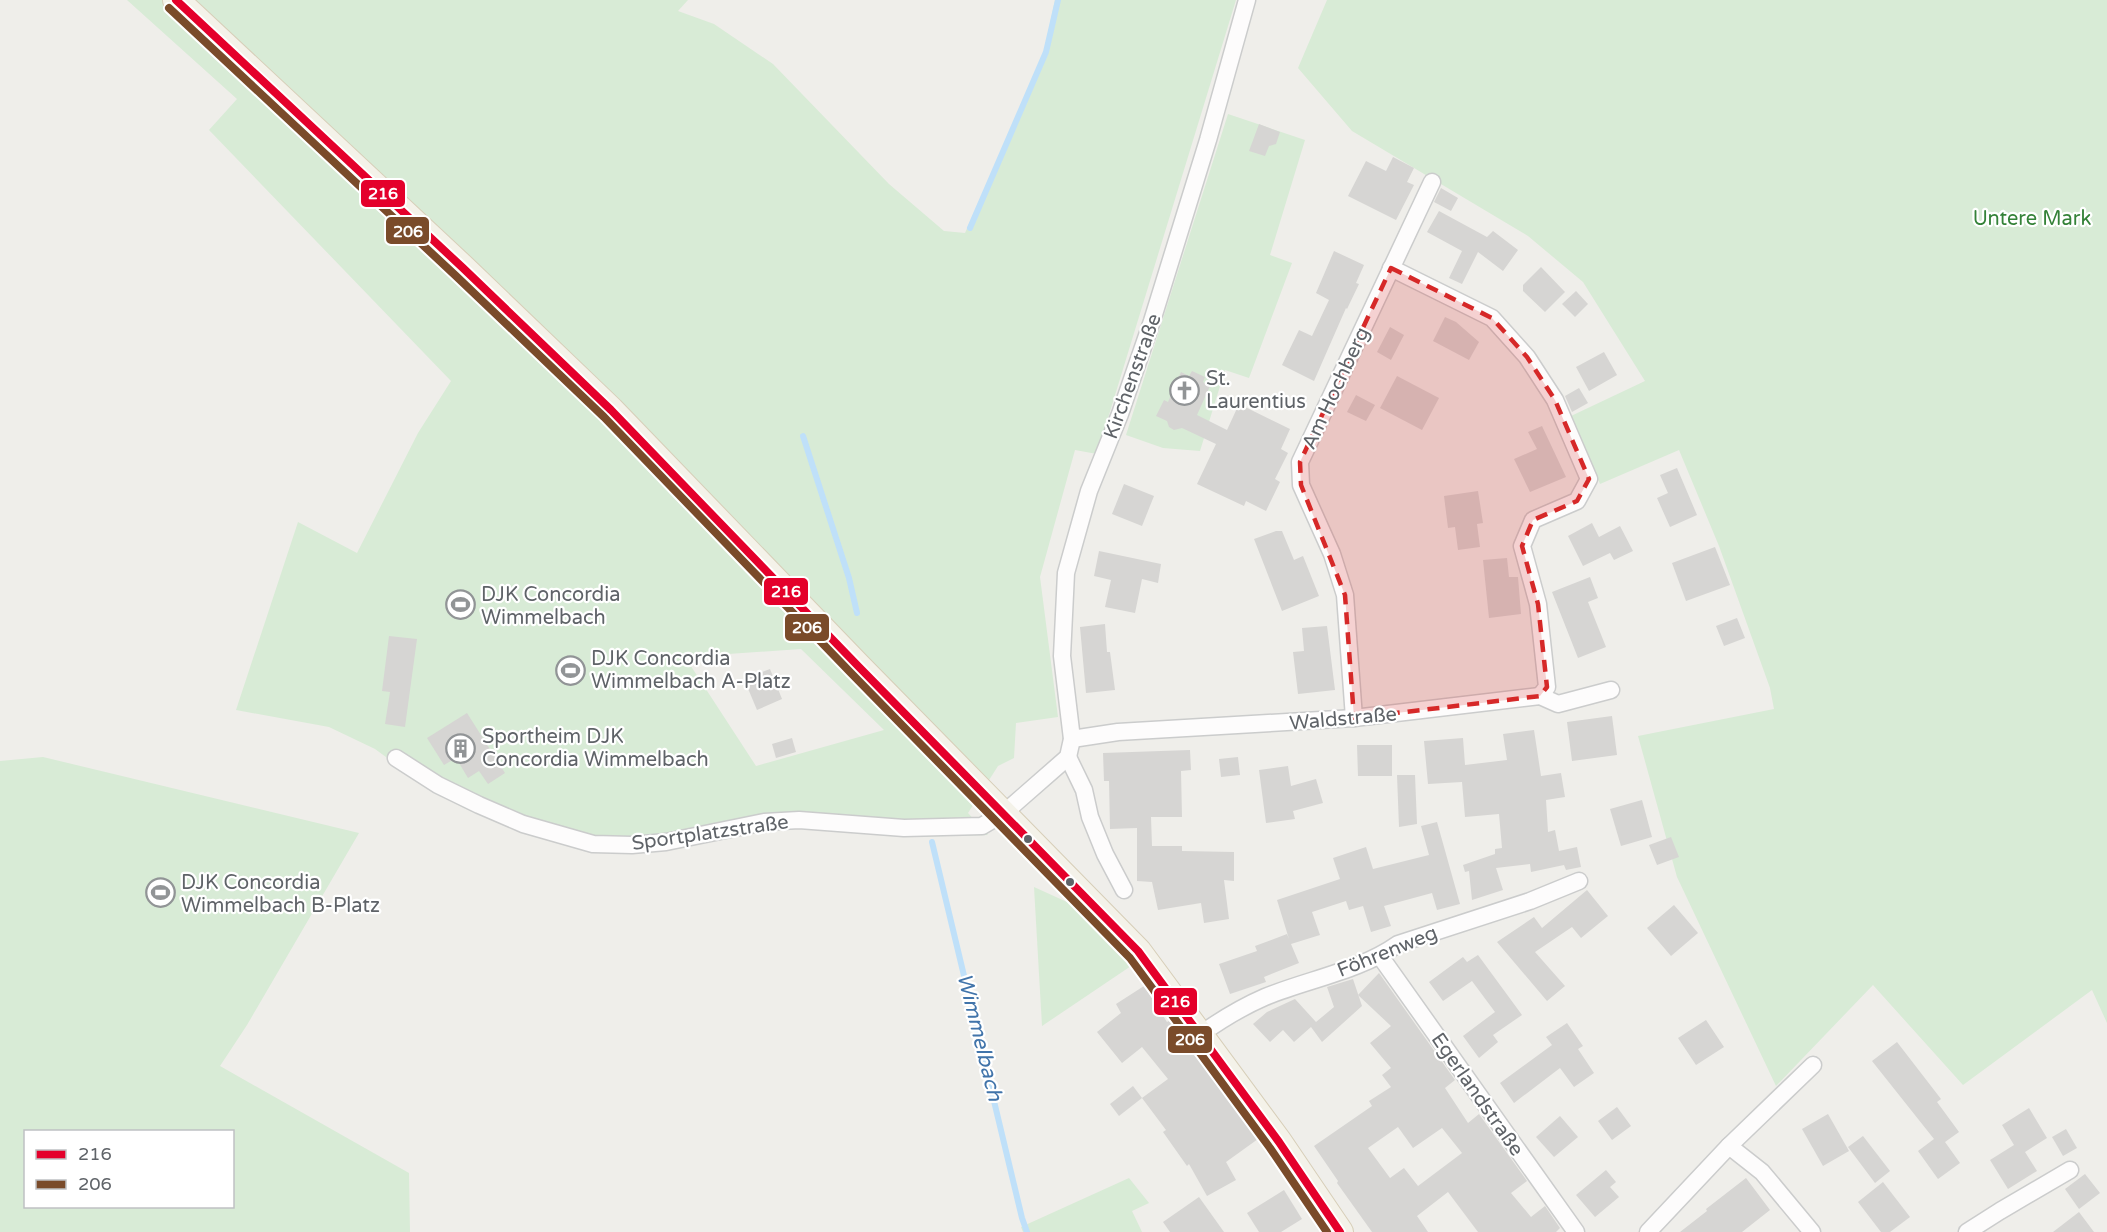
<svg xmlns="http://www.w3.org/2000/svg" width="2107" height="1232" viewBox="0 0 2107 1232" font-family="'Varela Round',sans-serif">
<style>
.green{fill:#d8ebd6;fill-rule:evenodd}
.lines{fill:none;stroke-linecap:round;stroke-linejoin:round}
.stream{stroke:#bfe0f9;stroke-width:6}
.building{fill:#d6d5d3;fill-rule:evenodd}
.street-casing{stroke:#cbcccc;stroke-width:19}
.primary-casing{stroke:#d7ceb8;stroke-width:28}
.street{stroke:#fdfcfc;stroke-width:16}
.primary{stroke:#f4f2e9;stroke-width:26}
.bus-1-casing{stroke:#fff;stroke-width:12}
.bus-2-casing{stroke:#fff;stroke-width:12}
.bus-1{stroke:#e4002b;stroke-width:8}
.bus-2{stroke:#7a4b2a;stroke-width:8}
.marked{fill:#d62828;fill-opacity:0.2;stroke:#d62828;stroke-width:4.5;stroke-dasharray:12 8;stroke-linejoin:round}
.bus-dot{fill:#5f6368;stroke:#fff;stroke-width:2}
.labels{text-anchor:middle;stroke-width:4.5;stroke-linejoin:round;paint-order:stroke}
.park-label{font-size:20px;fill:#348238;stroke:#fff}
.street-label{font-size:20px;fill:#5f6368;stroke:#fff}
.poi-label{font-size:20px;fill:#5f6368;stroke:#fff;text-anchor:start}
.water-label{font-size:21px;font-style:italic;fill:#4174aa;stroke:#fff}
.line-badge{stroke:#fff;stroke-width:2}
.badge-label{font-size:16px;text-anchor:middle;font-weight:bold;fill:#fff}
</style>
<rect width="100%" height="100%" fill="#efeeea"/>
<g class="green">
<path d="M 127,0 L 688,0 L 678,11 L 714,24 L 773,64 L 889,184 L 944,231 L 965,233 L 1043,56 L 1055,0 L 1236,0 L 1097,454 L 1075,450 L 1040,577 L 1058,717 L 1016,723 L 1014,758 L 998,766 L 968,813 L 988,835 L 904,837 L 793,826 L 642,853 L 587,850 L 513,829 L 464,808 L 427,787 L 375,749 L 329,727 L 236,710 L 298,522 L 357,553 L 418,433 L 451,381 L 209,130 L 237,99 ZM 801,649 L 884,730 L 756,766 L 685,657 Z"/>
<path d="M 1327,0 L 2107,0 L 2107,1023 L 2092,990 L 1963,1085 L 1873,985 L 1776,1086 L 1677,877 L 1638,736 L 1774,709 L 1770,688 L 1719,546 L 1679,450 L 1600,484 L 1571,416 L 1645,381 L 1583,282 L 1528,236 L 1352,131 L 1298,68 Z"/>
<path d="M 1228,114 L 1305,140 L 1270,255 L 1292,263 L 1249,378 L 1225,370 L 1200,451 L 1163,448 L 1126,435 Z"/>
<path d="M 43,757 L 359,833 L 247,1025 L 220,1066 L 409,1173 L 410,1232 L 0,1232 L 0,761 ZM 26,1132 L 232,1132 L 232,1206 L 26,1206 Z"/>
<path d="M 1034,887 L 1078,907 L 1131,966 L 1042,1026 Z"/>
<path d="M 1129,1178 L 1149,1203 L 1132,1211 L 1142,1232 L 1023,1232 L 1021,1227 Z"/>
</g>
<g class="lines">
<g class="stream">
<path d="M 970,228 L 1046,52 L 1058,0"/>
<path d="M 803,436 L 849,578 L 857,613"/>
<path d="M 932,842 L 1022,1218 L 1027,1232"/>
</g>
</g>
<g class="building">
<path d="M 1259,124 L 1280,132 L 1276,144 L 1269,146 L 1265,156 L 1249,151 Z"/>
<path d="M 1393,157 L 1414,168 L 1407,182 L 1414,185 L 1396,220 L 1348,196 L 1366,161 L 1386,171 Z"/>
<path d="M 1441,188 L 1458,198 L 1451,211 L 1434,202 Z"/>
<path d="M 1439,211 L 1487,237 L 1493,231 L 1518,250 L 1503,271 L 1478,252 L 1462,284 L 1449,278 L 1462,251 L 1427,232 Z"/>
<path d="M 1334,251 L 1364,265 L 1356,283 L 1359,284 L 1347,309 L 1346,308 L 1314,381 L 1282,365 L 1299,330 L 1312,336 L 1329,300 L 1316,293 Z"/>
<path d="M 1541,267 L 1565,292 L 1545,312 L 1523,291 L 1523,285 Z"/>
<path d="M 1576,291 L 1588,304 L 1575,317 L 1562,304 Z"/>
<path d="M 1445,317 L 1456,322 L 1479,342 L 1469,360 L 1433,341 Z"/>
<path d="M 1390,327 L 1404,335 L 1391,360 L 1377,352 Z"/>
<path d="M 1604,352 L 1617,375 L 1589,391 L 1576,367 Z"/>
<path d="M 1192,371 L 1205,377 L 1203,382 L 1210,386 L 1197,415 L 1227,430 L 1239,404 L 1290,429 L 1281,449 L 1288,453 L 1275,479 L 1280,482 L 1266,511 L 1246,501 L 1244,506 L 1197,484 L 1216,444 L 1182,428 L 1174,430 L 1169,427 L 1167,421 L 1156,416 L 1164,400 L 1168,402 L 1181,372 L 1189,376 Z"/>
<path d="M 1397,376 L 1439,398 L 1422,430 L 1380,408 Z"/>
<path d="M 1579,388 L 1588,403 L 1572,412 L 1565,396 Z"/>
<path d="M 1356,395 L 1375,405 L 1366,421 L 1347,412 Z"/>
<path d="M 1542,426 L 1566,477 L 1530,492 L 1514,459 L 1537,449 L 1528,432 Z"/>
<path d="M 1677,468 L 1697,515 L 1670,527 L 1657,498 L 1668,493 L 1660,475 Z"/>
<path d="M 1124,484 L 1154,496 L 1142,526 L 1112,514 Z"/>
<path d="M 1478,491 L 1483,523 L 1477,524 L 1480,547 L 1458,550 L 1455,527 L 1448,528 L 1444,496 Z"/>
<path d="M 1592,523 L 1599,537 L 1620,526 L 1633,551 L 1614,560 L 1610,553 L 1583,566 L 1568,536 Z"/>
<path d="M 1276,531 L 1282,531 L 1294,560 L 1303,556 L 1319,596 L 1282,611 L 1254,539 Z"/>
<path d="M 1715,547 L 1730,585 L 1686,601 L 1672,563 Z"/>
<path d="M 1099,551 L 1161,564 L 1158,583 L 1142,579 L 1135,613 L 1105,607 L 1111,580 L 1094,576 Z"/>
<path d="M 1507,558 L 1509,577 L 1518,577 L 1521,614 L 1489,618 L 1483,560 Z"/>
<path d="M 1590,577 L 1598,598 L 1588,602 L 1606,647 L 1578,658 L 1552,592 Z"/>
<path d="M 1737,618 L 1745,638 L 1724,646 L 1716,626 Z"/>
<path d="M 1105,624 L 1107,652 L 1110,652 L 1115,690 L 1086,693 L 1080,627 Z"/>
<path d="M 1327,626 L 1335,690 L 1298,694 L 1293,652 L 1304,651 L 1302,628 Z"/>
<path d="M 389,636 L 417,639 L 405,727 L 385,724 L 390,692 L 382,691 Z"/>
<path d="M 770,669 L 782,699 L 757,710 L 744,679 Z"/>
<path d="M 467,713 L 505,773 L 488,784 L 479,771 L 468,778 L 456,758 L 444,765 L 427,738 Z"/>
<path d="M 1612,716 L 1617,755 L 1572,761 L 1567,722 Z"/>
<path d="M 1534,730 L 1541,776 L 1561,773 L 1565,797 L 1546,800 L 1548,832 L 1555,830 L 1559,851 L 1577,847 L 1581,867 L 1566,870 L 1564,865 L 1531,872 L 1530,864 L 1496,868 L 1503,890 L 1472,900 L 1469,871 L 1465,872 L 1463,865 L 1495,854 L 1495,849 L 1502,848 L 1499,814 L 1465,817 L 1462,782 L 1428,784 L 1424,741 L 1463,738 L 1465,765 L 1507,760 L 1503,734 Z"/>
<path d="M 792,738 L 796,752 L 776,758 L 772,744 Z"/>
<path d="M 1357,745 L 1392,745 L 1392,776 L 1358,776 Z"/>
<path d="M 1190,750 L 1191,770 L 1181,771 L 1182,817 L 1151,817 L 1152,846 L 1182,846 L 1182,851 L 1234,852 L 1234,881 L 1224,880 L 1229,919 L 1204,923 L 1201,903 L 1158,910 L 1152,882 L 1137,881 L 1137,828 L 1110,829 L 1109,781 L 1104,781 L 1103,753 Z"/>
<path d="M 1238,757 L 1240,775 L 1221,777 L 1219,759 Z"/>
<path d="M 1288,766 L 1291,786 L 1316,779 L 1323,803 L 1293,811 L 1295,819 L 1266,823 L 1259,770 Z"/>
<path d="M 1397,775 L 1415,775 L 1417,824 L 1399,827 Z"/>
<path d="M 1642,800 L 1652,837 L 1621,846 L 1610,809 Z"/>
<path d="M 1437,822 L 1460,904 L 1437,910 L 1432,893 L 1384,906 L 1391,926 L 1371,932 L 1363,906 L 1349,910 L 1346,901 L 1312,912 L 1320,935 L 1291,944 L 1299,963 L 1264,977 L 1266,982 L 1230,994 L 1219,964 L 1257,951 L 1255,946 L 1287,934 L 1289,939 L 1277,900 L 1340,879 L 1333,858 L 1366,847 L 1373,869 L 1429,855 L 1421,826 Z"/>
<path d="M 1671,837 L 1679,857 L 1657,865 L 1649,845 Z"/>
<path d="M 1587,890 L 1608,916 L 1581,938 L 1572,927 L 1535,952 L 1565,986 L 1547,1001 L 1497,942 L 1534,917 L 1542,928 Z"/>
<path d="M 1674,905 L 1698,933 L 1671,956 L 1647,928 Z"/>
<path d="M 1478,955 L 1522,1015 L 1493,1035 L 1498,1042 L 1479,1058 L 1463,1036 L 1495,1012 L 1472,981 L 1443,1001 L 1429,982 L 1463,957 L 1467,962 Z"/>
<path d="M 1379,973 L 1455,1080 L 1445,1088 L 1468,1123 L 1479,1114 L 1527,1181 L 1511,1193 L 1531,1217 L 1545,1206 L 1560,1228 L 1556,1232 L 1478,1232 L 1448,1192 L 1417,1216 L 1428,1232 L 1372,1232 L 1337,1183 L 1338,1181 L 1314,1146 L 1372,1106 L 1369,1101 L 1391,1087 L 1382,1075 L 1391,1068 L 1370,1043 L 1391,1026 L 1358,995 ZM 1398,1127 L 1413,1148 L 1442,1128 L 1462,1153 L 1418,1186 L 1404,1168 L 1390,1178 L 1368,1148 Z"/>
<path d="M 1353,979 L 1362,1006 L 1322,1042 L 1311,1027 L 1294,1042 L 1283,1030 L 1270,1042 L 1253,1024 L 1267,1012 L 1295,999 L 1316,1022 L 1334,1007 L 1327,987 Z"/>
<path d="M 1144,986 L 1167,1022 L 1169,1021 L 1197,1056 L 1258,1139 L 1226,1162 L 1236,1180 L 1207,1196 L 1189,1164 L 1187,1166 L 1163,1132 L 1166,1130 L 1142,1098 L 1168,1079 L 1142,1047 L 1122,1063 L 1097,1032 L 1121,1013 L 1116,1004 Z"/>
<path d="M 1706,1020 L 1724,1047 L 1696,1065 L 1678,1038 Z"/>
<path d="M 1567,1023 L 1583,1046 L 1578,1049 L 1594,1073 L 1574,1087 L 1560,1068 L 1514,1103 L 1500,1083 L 1552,1045 L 1546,1037 Z"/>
<path d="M 1897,1042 L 1941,1099 L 1937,1102 L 1959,1132 L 1945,1142 L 1960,1163 L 1938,1179 L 1918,1151 L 1934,1139 L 1872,1061 Z"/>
<path d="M 1133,1086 L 1142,1098 L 1119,1116 L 1110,1104 Z"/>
<path d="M 1617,1107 L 1631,1126 L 1612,1140 L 1598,1121 Z"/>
<path d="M 2029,1108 L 2047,1138 L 2025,1152 L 2037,1171 L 2008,1189 L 1990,1160 L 2014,1145 L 2002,1125 Z"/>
<path d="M 1828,1114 L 1849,1151 L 1823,1166 L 1802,1129 Z"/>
<path d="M 1560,1116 L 1578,1137 L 1554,1157 L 1536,1137 Z"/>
<path d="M 2066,1129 L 2077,1148 L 2063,1156 L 2052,1137 Z"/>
<path d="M 1863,1136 L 1890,1171 L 1875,1183 L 1848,1147 Z"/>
<path d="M 1606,1170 L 1616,1182 L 1610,1187 L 1619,1197 L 1595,1217 L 1576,1195 Z"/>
<path d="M 2085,1174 L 2100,1193 L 2079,1209 L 2065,1189 Z"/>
<path d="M 1746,1178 L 1770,1210 L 1742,1232 L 1680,1232 L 1707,1211 L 1706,1209 Z"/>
<path d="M 1883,1182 L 1910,1217 L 1890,1232 L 1881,1232 L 1858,1202 Z"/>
<path d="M 1284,1190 L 1302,1219 L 1281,1232 L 1259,1232 L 1247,1213 Z"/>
<path d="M 1199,1197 L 1224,1232 L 1170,1232 L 1163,1222 Z"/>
<path d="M 2079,1212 L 2094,1232 L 2053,1232 Z"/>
</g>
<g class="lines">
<defs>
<g id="street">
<path d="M 1391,268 L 1492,318 L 1527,357 L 1555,400 L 1589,479 L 1577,501 L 1533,520 L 1522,546 L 1538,604 L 1547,687 L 1540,696"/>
<path d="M 1354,718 L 1345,595 L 1332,554 L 1301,485 L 1300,462 L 1432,182"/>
<path d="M 1072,739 L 1118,732 L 1354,718 L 1540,696 L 1558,704 L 1611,690"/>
<path d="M 1068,757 L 1084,790 L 1090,817 L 1105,854 L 1124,890"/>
<path d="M 396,758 L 438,785 L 479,805 L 523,824 L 593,844 L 632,845 L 666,842 L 764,822 L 799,820 L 904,828 L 982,826 L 1004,813 L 1068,757 L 1072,739 L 1062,656 L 1066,573 L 1089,491 L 1120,414 L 1152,321 L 1208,140 L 1247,0"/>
<path d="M 1380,956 L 1576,1232"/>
<path d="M 1201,1034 C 1222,1019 1242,1007 1265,997 C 1309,979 1360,971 1398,944 L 1530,901 L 1579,881"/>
<path d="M 1729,1146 L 1762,1172 L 1812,1232"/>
<path d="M 1648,1232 L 1729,1146 L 1813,1065"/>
<path d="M 1967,1232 L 2000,1211 L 2070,1170"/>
</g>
<path id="primary" d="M 176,0 L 463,268 L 611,410 L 858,666 L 1138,951 L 1279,1142 L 1340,1232"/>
</defs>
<use href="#street" class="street-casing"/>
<use href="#primary" class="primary-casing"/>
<use href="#street" class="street"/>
<use href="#primary" class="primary"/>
<defs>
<path id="bus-1" d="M 176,0 L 463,268 L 611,410 L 858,666 L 1138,951 L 1279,1142 L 1340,1232"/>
<path id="bus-2" d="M 169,8 L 456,276 L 604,417 L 851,673 L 1130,958 L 1270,1148 L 1327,1232"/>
</defs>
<use href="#bus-1" class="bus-1-casing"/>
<use href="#bus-2" class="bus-2-casing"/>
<use href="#bus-1" class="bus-1"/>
<use href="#bus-2" class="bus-2"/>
</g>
<path class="marked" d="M 1391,268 L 1492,318 L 1527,357 L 1555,400 L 1589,479 L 1577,501 L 1533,520 L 1522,546 L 1538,604 L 1547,687 L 1540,696 L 1354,718 L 1345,595 L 1301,485 L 1300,462 Z"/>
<defs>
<symbol id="church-ring" viewBox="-11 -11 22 22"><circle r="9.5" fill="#fff" stroke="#919496" stroke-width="1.5"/><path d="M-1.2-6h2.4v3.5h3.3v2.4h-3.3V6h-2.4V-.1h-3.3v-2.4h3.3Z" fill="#919496"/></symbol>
<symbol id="stadium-ring" viewBox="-11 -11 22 22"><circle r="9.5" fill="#fff" stroke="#919496" stroke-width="1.5"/><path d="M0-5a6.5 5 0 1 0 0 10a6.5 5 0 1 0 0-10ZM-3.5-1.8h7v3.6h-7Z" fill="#919496"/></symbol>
<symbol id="building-ring" viewBox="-11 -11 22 22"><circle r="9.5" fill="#fff" stroke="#919496" stroke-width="1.5"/><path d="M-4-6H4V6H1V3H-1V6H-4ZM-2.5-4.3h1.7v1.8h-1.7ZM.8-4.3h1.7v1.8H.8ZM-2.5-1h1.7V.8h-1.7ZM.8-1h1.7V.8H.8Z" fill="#919496"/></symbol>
</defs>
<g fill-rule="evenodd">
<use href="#church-ring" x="1168" y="374" width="33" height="33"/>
<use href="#stadium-ring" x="444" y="588" width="33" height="33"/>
<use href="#stadium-ring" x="554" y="654" width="33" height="33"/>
<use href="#building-ring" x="444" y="732" width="33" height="33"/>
<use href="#stadium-ring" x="144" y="876" width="33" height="33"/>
</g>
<g class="bus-dot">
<circle cx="1028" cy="839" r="5"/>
<circle cx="1070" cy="882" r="5"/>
</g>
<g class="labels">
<g class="park-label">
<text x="2032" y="225">Untere Mark</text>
</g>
<g class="street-label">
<text transform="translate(1132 376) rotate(-70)" y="7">Kirchenstraße</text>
<text transform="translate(1335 388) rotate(-65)" y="7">Am Hochberg</text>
<text transform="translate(1343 718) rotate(-5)" y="7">Waldstraße</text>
<text transform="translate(710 832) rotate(-8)" y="7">Sportplatzstraße</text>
<text transform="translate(1387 951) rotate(-22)" y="7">Föhrenweg</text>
<text transform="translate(1478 1094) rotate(55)" y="7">Egerlandstraße</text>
</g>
<g class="poi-label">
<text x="1206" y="385">St.<tspan x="1206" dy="23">Laurentius</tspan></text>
<text x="481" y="601">DJK Concordia<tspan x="481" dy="23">Wimmelbach</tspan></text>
<text x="591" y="665">DJK Concordia<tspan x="591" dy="23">Wimmelbach A-Platz</tspan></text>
<text x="482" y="743">Sportheim DJK<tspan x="482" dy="23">Concordia Wimmelbach</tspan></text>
<text x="181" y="889">DJK Concordia<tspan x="181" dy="23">Wimmelbach B-Platz</tspan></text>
</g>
<g class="water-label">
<text transform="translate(980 1037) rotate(76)" y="7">Wimmelbach</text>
</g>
</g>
<g class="line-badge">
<rect x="360" y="179" width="46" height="29" rx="6" fill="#e4002b"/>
<rect x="385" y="216" width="45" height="29" rx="6" fill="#7a4b2a"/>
<rect x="763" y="577" width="46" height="29" rx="6" fill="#e4002b"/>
<rect x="784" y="613" width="46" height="29" rx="6" fill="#7a4b2a"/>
<rect x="1153" y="987" width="45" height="29" rx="6" fill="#e4002b"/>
<rect x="1167" y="1025" width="46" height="29" rx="6" fill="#7a4b2a"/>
</g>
<g class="badge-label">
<text x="383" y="199">216</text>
<text x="408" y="237">206</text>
<text x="786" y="597">216</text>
<text x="807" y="633">206</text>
<text x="1175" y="1007">216</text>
<text x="1190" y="1045">206</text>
</g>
<rect x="24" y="1130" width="210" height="78" fill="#ffffff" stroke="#bfc1c3" stroke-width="1.5"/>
<rect x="36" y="1150" width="30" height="9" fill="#e4002b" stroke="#bfc1c3" stroke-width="1.5"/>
<text x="78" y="1160" font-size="18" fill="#5f6368">216</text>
<rect x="36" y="1180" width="30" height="9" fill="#7a4b2a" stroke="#bfc1c3" stroke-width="1.5"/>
<text x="78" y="1190" font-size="18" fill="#5f6368">206</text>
</svg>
